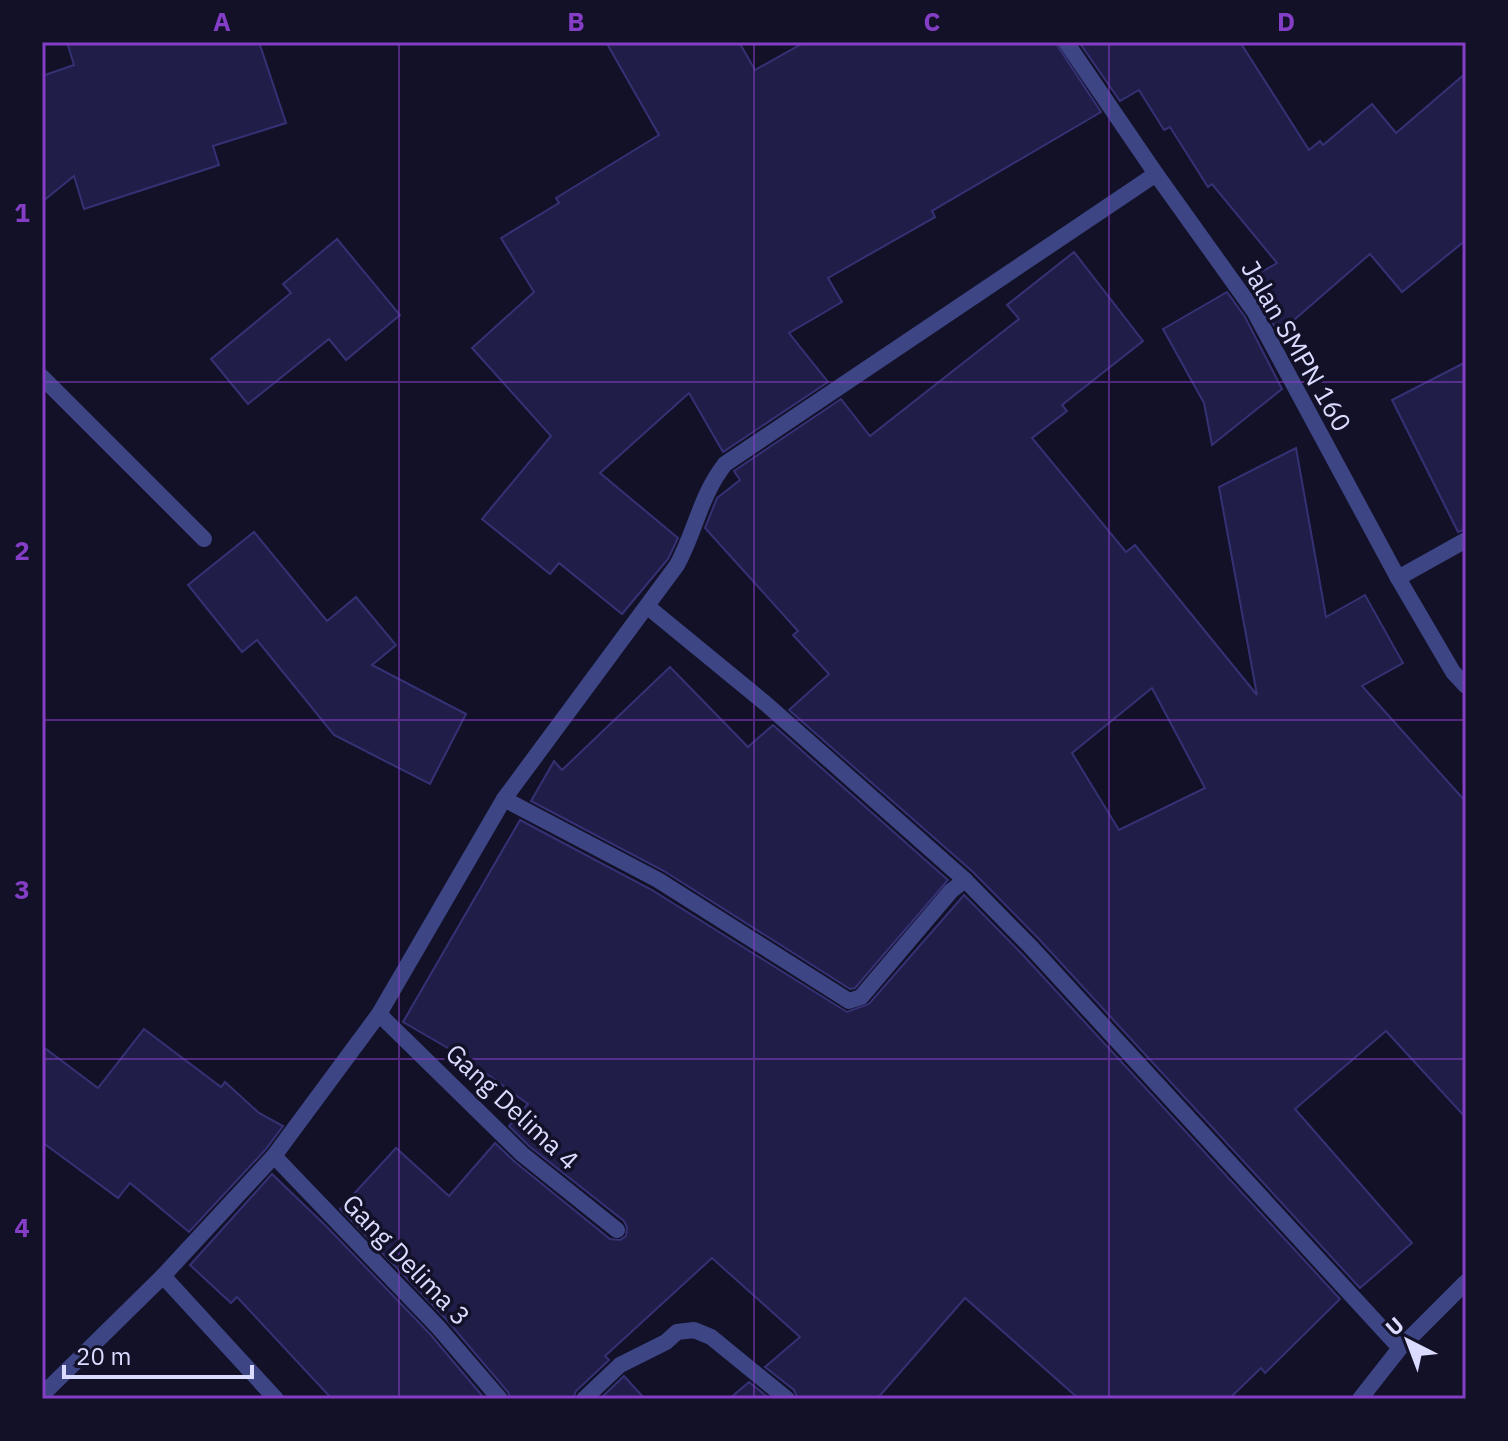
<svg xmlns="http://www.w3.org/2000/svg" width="1508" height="1441" viewBox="0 0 1508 1441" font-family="'IBM Plex Sans',sans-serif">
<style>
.building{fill:#201e49;stroke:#353174;stroke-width:2;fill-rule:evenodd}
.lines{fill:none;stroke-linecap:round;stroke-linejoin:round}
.street{stroke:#3e4585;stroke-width:16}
.grid{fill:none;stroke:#843ec5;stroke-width:2;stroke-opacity:0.55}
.labels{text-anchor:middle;stroke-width:7;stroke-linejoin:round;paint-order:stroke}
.street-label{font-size:26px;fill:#dadbfe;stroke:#121128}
.neatline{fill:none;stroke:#843ec5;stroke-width:3}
.grid-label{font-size:26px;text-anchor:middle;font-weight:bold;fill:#843ec5}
</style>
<rect width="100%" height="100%" fill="#121128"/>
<g class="building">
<path d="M 67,42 L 259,42 L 286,123 L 213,146 L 219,165 L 84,209 L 74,176 L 42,202 L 42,76 L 74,65 Z"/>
<path d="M 606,42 L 739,42 L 755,70 L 805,42 L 1055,42 L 1101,112 L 932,211 L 935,217 L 828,278 L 842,302 L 789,333 L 828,382 L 723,452 L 689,393 L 600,473 L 678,538 L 668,559 L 622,614 L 559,563 L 550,574 L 482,519 L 551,436 L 472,348 L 534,292 L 501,238 L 559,203 L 556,198 L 659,135 Z"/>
<path d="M 1079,42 L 1240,42 L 1309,150 L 1320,141 L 1323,145 L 1372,104 L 1396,133 L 1466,73 L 1466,240 L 1402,292 L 1370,254 L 1279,333 L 1246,281 L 1277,263 L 1212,184 L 1208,187 L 1170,127 L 1164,130 L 1139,90 L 1120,101 Z"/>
<path d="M 337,239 L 400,315 L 346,360 L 329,339 L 248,404 L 211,359 L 291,293 L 283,284 Z"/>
<path d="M 1074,252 L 1143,341 L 1062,405 L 1067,411 L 1032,438 L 1126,552 L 1135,545 L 1257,695 L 1219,487 L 1296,448 L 1326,617 L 1365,595 L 1403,663 L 1362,686 L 1466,802 L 1466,1118 L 1386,1031 L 1295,1109 L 1412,1243 L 1360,1288 L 1038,938 L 973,872 L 789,710 L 829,674 L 793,635 L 798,631 L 705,528 L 717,498 L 740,480 L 734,471 L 841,399 L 870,436 L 1019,319 L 1007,305 ZM 1152,688 L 1205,788 L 1119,830 L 1072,753 Z"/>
<path d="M 1227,292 L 1245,317 L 1282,389 L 1212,445 L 1204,403 L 1163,329 Z"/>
<path d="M 1466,362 L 1466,529 L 1458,532 L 1392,400 Z"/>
<path d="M 254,532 L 327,621 L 356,597 L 396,645 L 372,665 L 466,714 L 430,784 L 334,735 L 257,640 L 242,652 L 188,585 Z"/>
<path d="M 670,667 L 748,747 L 773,725 L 948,880 L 855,988 L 850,989 L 664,871 L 531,801 L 554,761 L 562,770 Z"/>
<path d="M 520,820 L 652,890 L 847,1012 L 869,1004 L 964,895 L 1022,954 L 1340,1299 L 1265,1373 L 1261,1368 L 1229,1399 L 1079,1399 L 965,1298 L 877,1399 L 798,1399 L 794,1390 L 765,1367 L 800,1337 L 712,1258 L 605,1356 L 609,1360 L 576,1391 L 573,1399 L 511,1399 L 508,1392 L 446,1319 L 340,1209 L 396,1148 L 449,1196 L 495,1143 L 515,1162 L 610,1239 L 620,1240 L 626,1236 L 627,1227 L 624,1221 L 529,1146 L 509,1126 L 528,1104 L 465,1058 L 403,1022 Z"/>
<path d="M 144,1029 L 221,1087 L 225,1082 L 259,1113 L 283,1126 L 266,1149 L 189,1232 L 130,1183 L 118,1198 L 42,1142 L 42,1046 L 98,1088 Z"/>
<path d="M 272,1174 L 325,1225 L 430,1334 L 485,1399 L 332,1399 L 237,1297 L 231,1303 L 190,1265 Z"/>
<path d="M 624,1376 L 645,1399 L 600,1399 Z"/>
<path d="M 749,1382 L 770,1399 L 729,1399 Z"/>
</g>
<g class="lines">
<g class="street">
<path d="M 1066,42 L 1156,174 L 1254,311 L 1398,578 L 1453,672 L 1466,686"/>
<path d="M 42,377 L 204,539"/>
<path d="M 1398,578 L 1466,540"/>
<path d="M 504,799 L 658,880 L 849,1001 L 861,997 L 951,891 L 965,880 L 765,703 L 648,607"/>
<path d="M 965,880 L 1030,946 L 1400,1348"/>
<path d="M 379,1014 L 522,1154 L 617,1230"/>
<path d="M 274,1156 L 438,1327 L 500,1399"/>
<path d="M 163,1276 L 276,1399"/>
<path d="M 42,1395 L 163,1276 L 274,1156 L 379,1014 L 504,799 L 677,565 C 696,530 700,496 725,464 L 1156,174"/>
<path d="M 584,1399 L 620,1365 L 666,1342 L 677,1332 L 694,1330 L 711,1337 L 787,1399"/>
<path d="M 1360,1399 L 1400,1348 L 1466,1282"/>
</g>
</g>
<path class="grid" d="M 399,42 L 399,1399M 754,42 L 754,1399M 1109,42 L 1109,1399M 42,382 L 1466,382M 42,720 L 1466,720M 42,1059 L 1466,1059"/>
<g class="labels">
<g class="street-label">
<text transform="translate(1296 346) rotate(60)" y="9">Jalan SMPN 160</text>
<text transform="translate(512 1107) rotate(43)" y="9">Gang Delima 4</text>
<text transform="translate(406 1260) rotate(46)" y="9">Gang Delima 3</text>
</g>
</g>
<rect width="1508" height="1441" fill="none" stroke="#121128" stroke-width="88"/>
<g transform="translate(1408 1341) rotate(318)" stroke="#121128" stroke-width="6" paint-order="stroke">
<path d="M0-6L14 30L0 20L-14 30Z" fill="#dadbfe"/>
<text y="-12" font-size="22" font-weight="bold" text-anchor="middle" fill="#dadbfe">U</text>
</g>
<path d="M64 1365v12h188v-12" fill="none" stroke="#dadbfe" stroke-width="4"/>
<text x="76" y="1365" font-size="24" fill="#dadbfe" stroke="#121128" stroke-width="6" paint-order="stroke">20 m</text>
<rect x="44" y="44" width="1420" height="1353" class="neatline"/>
<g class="grid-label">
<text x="222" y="31">A</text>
<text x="576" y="31">B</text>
<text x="932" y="31">C</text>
<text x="1286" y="31">D</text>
<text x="22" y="222">1</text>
<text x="22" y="560">2</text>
<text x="22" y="899">3</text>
<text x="22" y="1237">4</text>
</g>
</svg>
